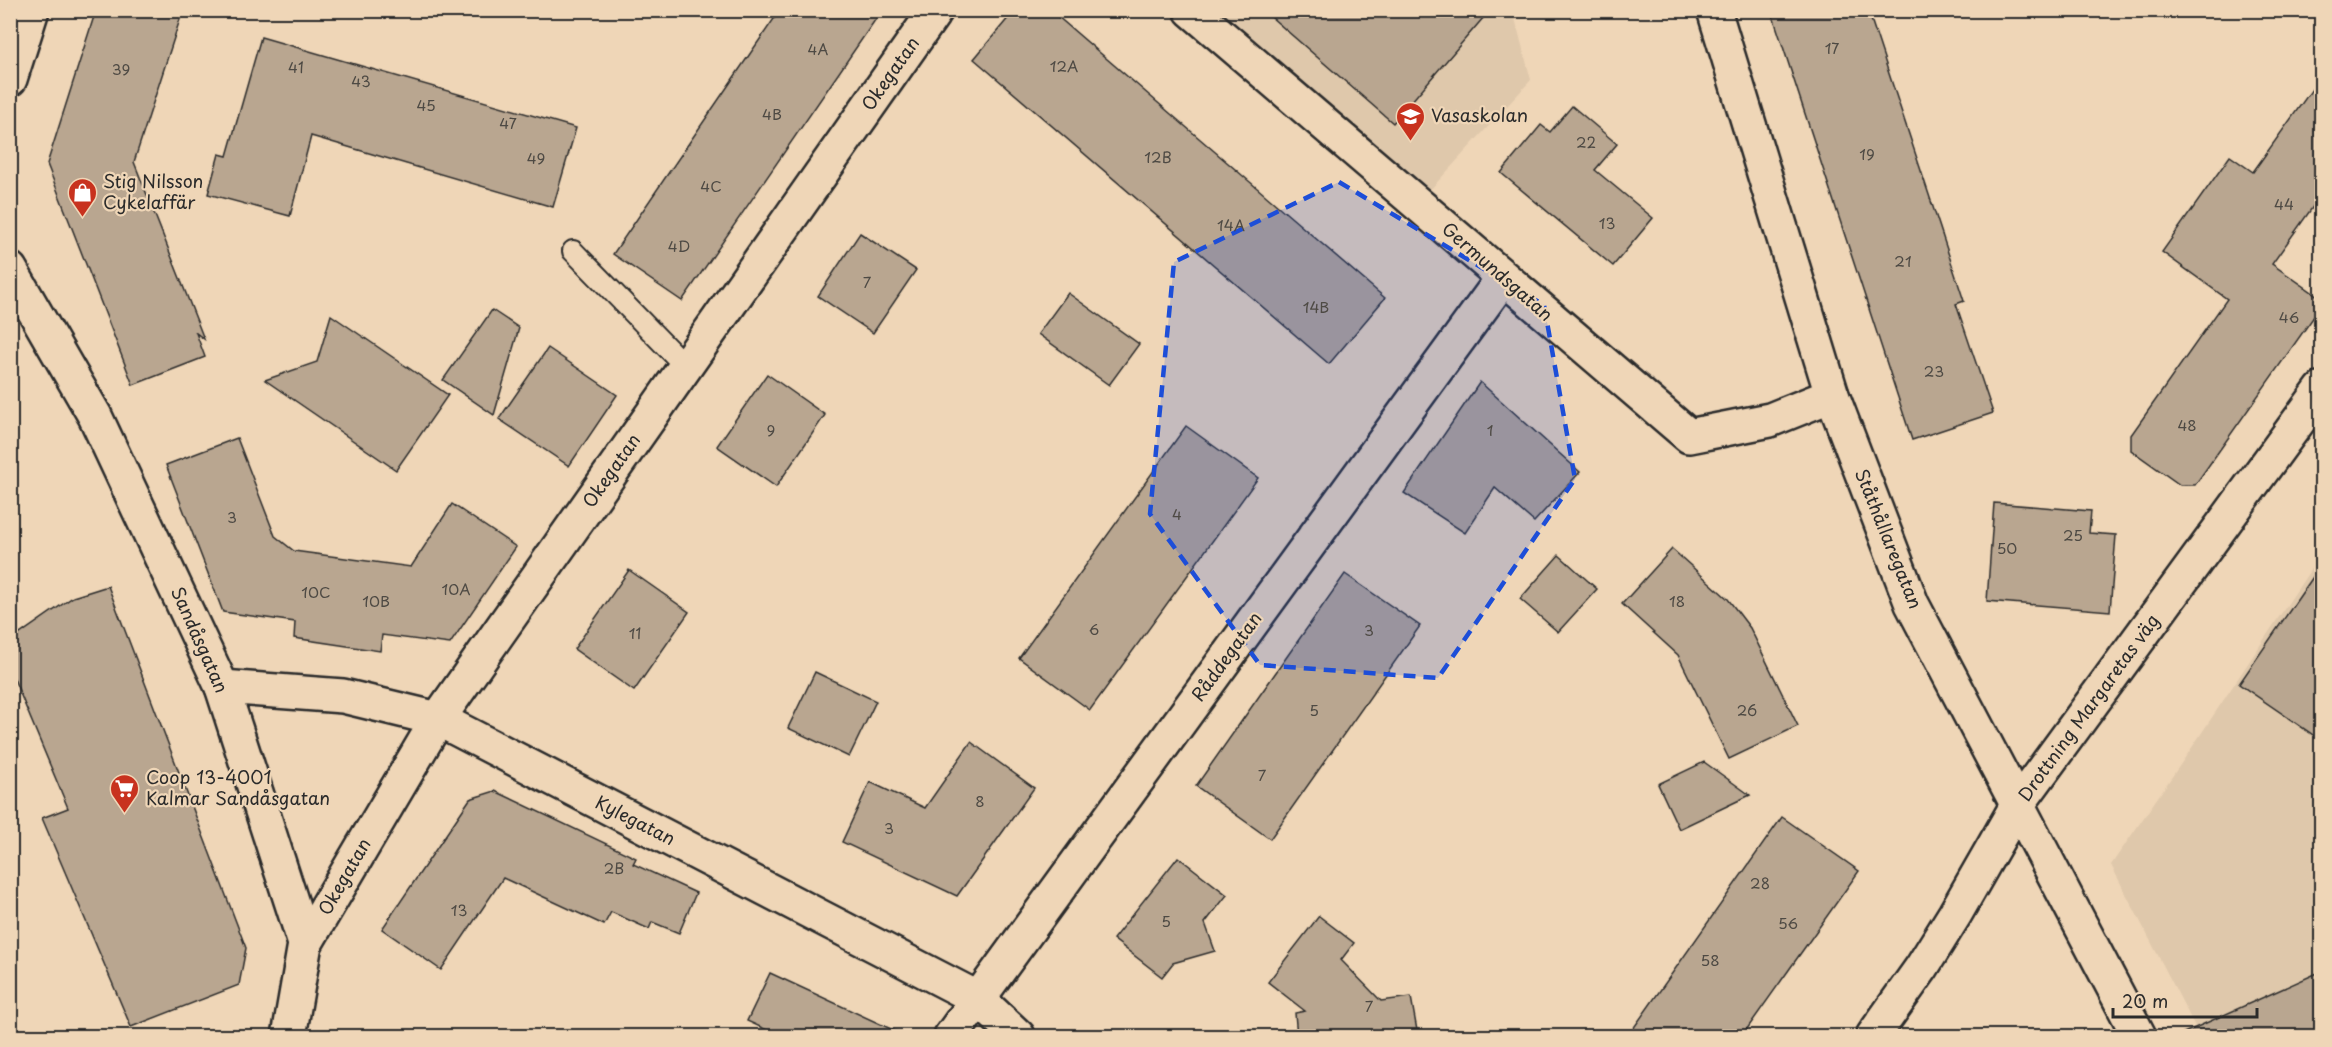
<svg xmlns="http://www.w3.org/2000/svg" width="2332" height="1047" viewBox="0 0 2332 1047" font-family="'Playpen Sans',sans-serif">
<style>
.built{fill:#dfc8ab}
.building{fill:#b9a690;stroke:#2b2b2b;stroke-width:1.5}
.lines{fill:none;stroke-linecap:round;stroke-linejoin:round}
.lane-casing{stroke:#2b2b2b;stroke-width:24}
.street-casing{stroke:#2b2b2b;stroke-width:38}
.lane{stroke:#efd6b7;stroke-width:20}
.street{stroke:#efd6b7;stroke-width:33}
.marked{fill:#1d4ed8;fill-opacity:0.2;stroke:#1d4ed8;stroke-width:4.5;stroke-dasharray:12 8;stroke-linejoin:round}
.labels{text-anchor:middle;stroke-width:4.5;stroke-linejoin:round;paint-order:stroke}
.number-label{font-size:15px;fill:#4e4a44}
.street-label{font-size:18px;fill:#2b2b2b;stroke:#efd6b7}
.poi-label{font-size:18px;fill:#2b2b2b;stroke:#efd6b7;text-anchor:start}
</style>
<rect width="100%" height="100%" fill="#efd6b7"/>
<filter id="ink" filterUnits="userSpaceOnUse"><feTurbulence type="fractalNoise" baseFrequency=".0167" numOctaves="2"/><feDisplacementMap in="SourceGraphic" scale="12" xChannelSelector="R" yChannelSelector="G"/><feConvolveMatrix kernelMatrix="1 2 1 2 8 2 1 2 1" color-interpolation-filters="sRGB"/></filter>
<g filter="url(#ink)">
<g class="built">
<path d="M 1191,11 L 1513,11 L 1531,80 L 1418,203 Z"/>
<path d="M 2321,554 L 2321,1036 L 2200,1036 L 2111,865 L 2189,752 Z"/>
</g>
<g class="building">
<path d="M 96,10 L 183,10 L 134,162 L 204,339 L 196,333 L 205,357 L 133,385 L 47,164 Z"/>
<path d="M 780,10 L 882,10 L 682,301 L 613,254 Z"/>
<path d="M 1015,10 L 1050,10 L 1385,298 L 1329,364 L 974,59 Z"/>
<path d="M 1263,10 L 1490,10 L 1393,123 Z"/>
<path d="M 1771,10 L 1868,10 L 1964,301 L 1956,304 L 1993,413 L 1912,440 Z"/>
<path d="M 261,37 L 576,128 L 553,207 L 311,136 L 290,216 L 208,194 L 219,154 L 227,156 Z"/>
<path d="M 2322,75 L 2322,194 L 2272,264 L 2322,299 L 2322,305 L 2195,485 L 2180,485 L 2131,450 L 2131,435 L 2227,299 L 2162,252 L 2230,156 L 2253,172 Z"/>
<path d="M 1572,106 L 1617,144 L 1595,170 L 1653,218 L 1613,266 L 1501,173 L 1541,125 L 1550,132 Z"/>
<path d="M 860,233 L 916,270 L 873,333 L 818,296 Z"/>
<path d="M 1068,293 L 1139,344 L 1109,385 L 1038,334 Z"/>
<path d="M 492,310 L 519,328 L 494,415 L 443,380 Z"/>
<path d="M 331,315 L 448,395 L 396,470 L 265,380 L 317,362 Z"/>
<path d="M 548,348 L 617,395 L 569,466 L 499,419 Z"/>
<path d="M 767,374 L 825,415 L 776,487 L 717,446 Z"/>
<path d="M 1480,382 L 1580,472 L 1534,522 L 1495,488 L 1465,533 L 1404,493 Z"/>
<path d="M 1186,426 L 1258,478 L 1090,710 L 1019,658 Z"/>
<path d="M 237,438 L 275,536 L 294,551 L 411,567 L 452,504 L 516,547 L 450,644 L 382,635 L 380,651 L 294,638 L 295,622 L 223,612 L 166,465 Z"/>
<path d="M 1994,503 L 2091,511 L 2089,533 L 2116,535 L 2110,611 L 1987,601 Z"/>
<path d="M 1672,549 L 1728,599 L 1750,628 L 1798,726 L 1729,759 L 1678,655 L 1622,604 Z"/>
<path d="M 1559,555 L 1597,589 L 1558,632 L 1520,599 Z"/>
<path d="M 2322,564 L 2322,741 L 2239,684 Z"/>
<path d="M 629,570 L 689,612 L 634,691 L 574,649 Z"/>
<path d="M 1345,574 L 1420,626 L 1270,839 L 1196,786 Z"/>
<path d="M 108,586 L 246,948 L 239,985 L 131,1027 L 42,818 L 68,808 L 12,674 L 10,664 L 10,641 L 73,597 Z"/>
<path d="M 815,672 L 876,701 L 849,757 L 788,728 Z"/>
<path d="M 971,742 L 1034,788 L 957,896 L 842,842 L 870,782 L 925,808 Z"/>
<path d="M 1704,762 L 1750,795 L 1679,829 L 1658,784 Z"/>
<path d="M 495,791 L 636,858 L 633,864 L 696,893 L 679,933 L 652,922 L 649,929 L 611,912 L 604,925 L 503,878 L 441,970 L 382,929 L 470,799 Z"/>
<path d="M 1782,817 L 1859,871 L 1742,1036 L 1628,1036 Z"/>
<path d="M 1178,857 L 1227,895 L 1205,923 L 1215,951 L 1173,963 L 1162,977 L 1113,939 Z"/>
<path d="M 1319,916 L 1354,943 L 1341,960 L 1381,1001 L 1411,997 L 1418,1036 L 1297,1036 L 1295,1013 L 1305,1011 L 1268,982 Z"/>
<path d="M 2322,971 L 2322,1036 L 2177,1036 Z"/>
<path d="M 770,973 L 906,1036 L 780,1036 L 747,1021 Z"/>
</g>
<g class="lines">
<defs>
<path id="lane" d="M 573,251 L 685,366"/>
<g id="street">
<path d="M 1191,10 L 1689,436 L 1770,420 L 1832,395"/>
<path d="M 1714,10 L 1832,395 L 1912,604 L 2139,1036"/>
<path d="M 10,79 L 32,10"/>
<path d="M 10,269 L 95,416 L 222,687 L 305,944 L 289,1036"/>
<path d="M 222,687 L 343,696 L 438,719 L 977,998 L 1018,1036"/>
<path d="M 305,944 L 438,719 L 936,10"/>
<path d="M 951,1036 L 1503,278"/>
<path d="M 1873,1036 L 1922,967 L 1955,914 L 2018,804 L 2322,389"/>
</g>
</defs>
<use href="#lane" class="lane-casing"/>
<use href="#street" class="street-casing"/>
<use href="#lane" class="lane"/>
<use href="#street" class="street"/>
</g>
</g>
<path class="marked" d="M 1339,182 L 1544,305 L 1575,479 L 1438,678 L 1260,665 L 1150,514 L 1174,262 Z"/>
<defs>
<symbol id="school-pin" viewBox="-11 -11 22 30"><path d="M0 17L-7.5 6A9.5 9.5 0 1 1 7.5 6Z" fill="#c8321e" stroke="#efd6b7"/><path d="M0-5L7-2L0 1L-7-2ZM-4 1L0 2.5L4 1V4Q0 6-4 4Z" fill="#fff"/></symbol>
<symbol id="shop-pin" viewBox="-11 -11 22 30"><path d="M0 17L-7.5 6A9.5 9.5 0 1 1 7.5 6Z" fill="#c8321e" stroke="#efd6b7"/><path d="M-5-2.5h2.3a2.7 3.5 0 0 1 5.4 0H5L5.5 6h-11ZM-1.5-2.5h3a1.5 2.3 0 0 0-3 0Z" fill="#fff"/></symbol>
<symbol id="supermarket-pin" viewBox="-11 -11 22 30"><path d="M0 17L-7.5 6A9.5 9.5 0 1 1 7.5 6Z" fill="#c8321e" stroke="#efd6b7"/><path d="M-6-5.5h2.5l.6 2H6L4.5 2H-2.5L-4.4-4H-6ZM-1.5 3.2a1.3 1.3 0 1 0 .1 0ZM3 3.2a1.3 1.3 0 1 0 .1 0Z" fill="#fff"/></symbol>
</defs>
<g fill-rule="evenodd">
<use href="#school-pin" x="1394" y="100" width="33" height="45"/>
<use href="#shop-pin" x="66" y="176" width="33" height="45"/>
<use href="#supermarket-pin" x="108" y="772" width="33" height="45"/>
</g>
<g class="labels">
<g class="number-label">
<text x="1832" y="54">17</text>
<text x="818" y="55">4A</text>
<text x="1064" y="72">12A</text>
<text x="296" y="73">41</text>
<text x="121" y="75">39</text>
<text x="361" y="87">43</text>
<text x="426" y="111">45</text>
<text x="772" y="120">4B</text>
<text x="508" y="129">47</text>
<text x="1586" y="148">22</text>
<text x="1867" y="160">19</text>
<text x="1158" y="163">12B</text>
<text x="536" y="164">49</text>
<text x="711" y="192">4C</text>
<text x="2284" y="210">44</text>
<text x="1607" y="229">13</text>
<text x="1231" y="231">14A</text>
<text x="679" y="252">4D</text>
<text x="1903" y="267">21</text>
<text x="867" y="288">7</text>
<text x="1316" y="313">14B</text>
<text x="2289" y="323">46</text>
<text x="1934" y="377">23</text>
<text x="2187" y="431">48</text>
<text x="771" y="436">9</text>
<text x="1490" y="436">1</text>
<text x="1177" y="520">4</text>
<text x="232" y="523">3</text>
<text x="2073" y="541">25</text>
<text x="2007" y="554">50</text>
<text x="456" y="595">10A</text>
<text x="316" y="598">10C</text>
<text x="376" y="607">10B</text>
<text x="1677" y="607">18</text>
<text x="1094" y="635">6</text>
<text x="1369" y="636">3</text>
<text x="635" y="639">11</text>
<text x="1314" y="716">5</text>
<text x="1747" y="716">26</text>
<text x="1262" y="781">7</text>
<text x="980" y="807">8</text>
<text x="889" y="834">3</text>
<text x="614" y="874">2B</text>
<text x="1760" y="889">28</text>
<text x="459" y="916">13</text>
<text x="1166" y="927">5</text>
<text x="1788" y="929">56</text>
<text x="1710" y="966">58</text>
<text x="1369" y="1012">7</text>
</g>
<g class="street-label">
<text transform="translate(891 74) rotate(-55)" y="6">Okegatan</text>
<text transform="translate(1497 272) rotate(41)" y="6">Germundsgatan</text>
<text transform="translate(612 471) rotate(-55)" y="6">Okegatan</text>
<text transform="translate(1888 539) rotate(68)" y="6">Ståthållaregatan</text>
<text transform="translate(199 640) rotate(66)" y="6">Sandåsgatan</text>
<text transform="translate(1227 657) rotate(-54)" y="6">Råddegatan</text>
<text transform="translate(2089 708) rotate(-54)" y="6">Drottning Margaretas väg</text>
<text transform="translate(635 821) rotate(27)" y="6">Kylegatan</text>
<text transform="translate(345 877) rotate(-60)" y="6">Okegatan</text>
</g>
<g class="poi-label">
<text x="1431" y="122">Vasaskolan</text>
<text x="103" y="188">Stig Nilsson<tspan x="103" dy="21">Cykelaffär</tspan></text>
<text x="146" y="784">Coop 13-4001<tspan x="146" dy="21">Kalmar Sandåsgatan</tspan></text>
</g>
</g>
<rect width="2332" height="1047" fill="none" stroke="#efd6b7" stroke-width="36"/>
<rect x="18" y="18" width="2296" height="1011" fill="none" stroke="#2b2b2b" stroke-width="2" filter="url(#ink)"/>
<path d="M2113 1008v9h144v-9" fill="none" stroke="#2b2b2b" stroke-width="3"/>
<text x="2122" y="1008" font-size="18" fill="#2b2b2b" stroke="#efd6b7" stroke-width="4.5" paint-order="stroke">20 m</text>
</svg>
